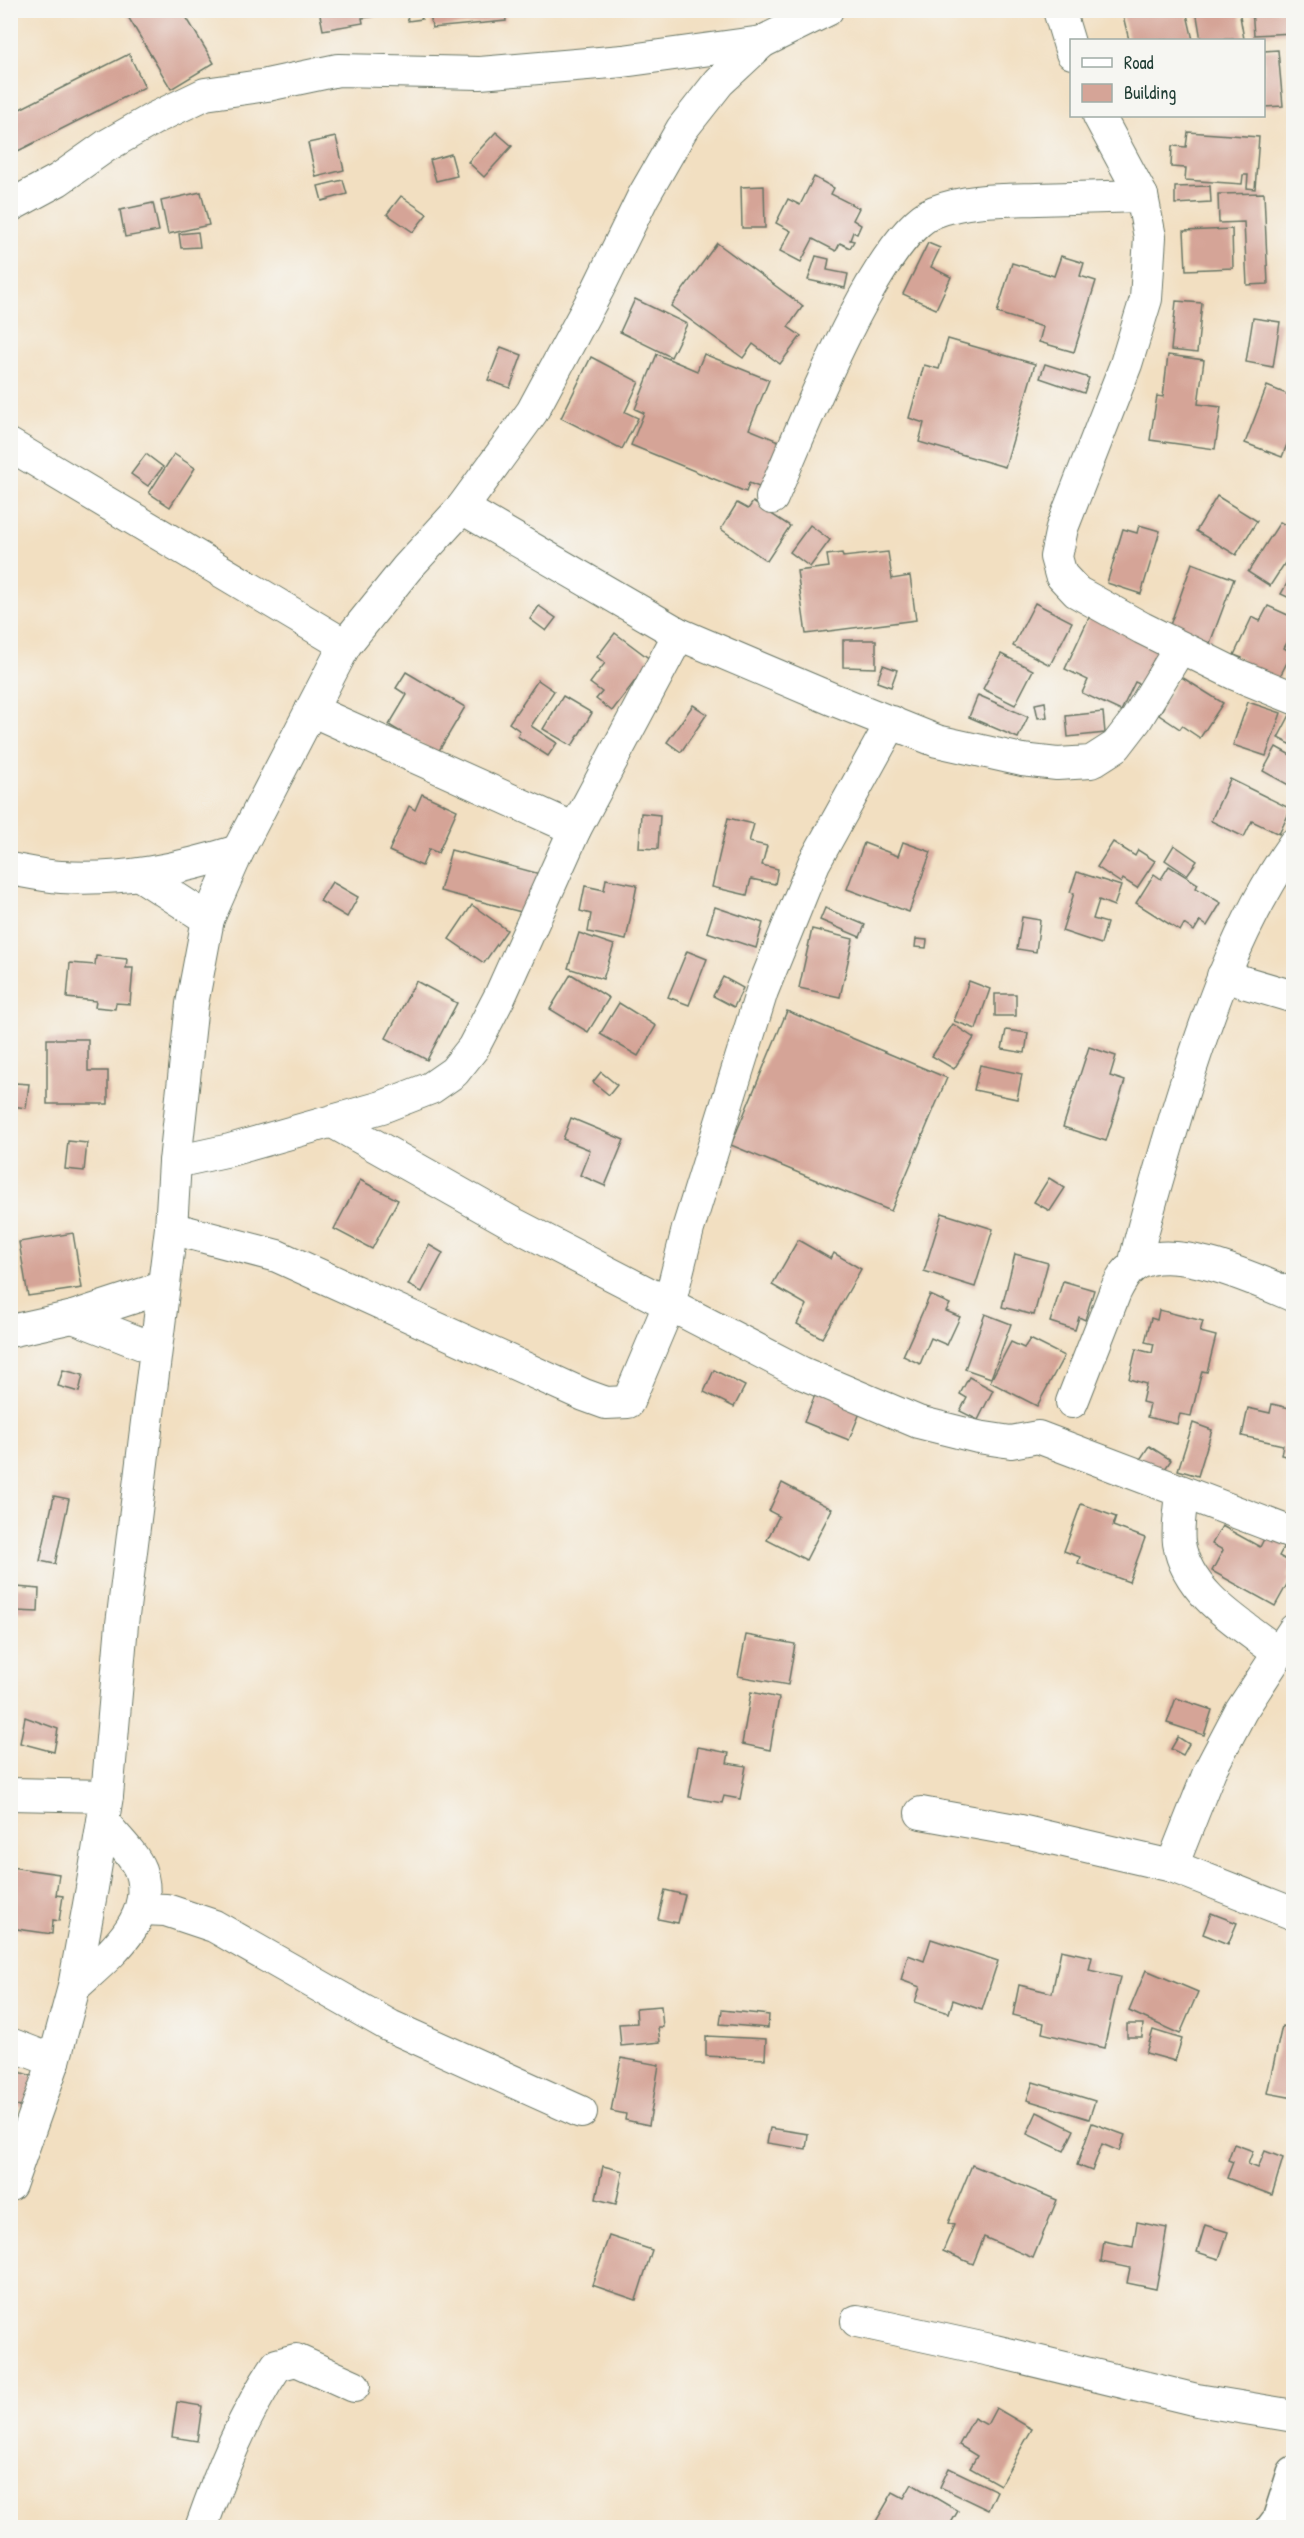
<svg xmlns="http://www.w3.org/2000/svg" width="1304" height="2538" viewBox="0 0 1304 2538" font-family="'Patrick Hand',sans-serif">
<style>
.building{fill:#d5a497}
.lines{fill:none;stroke-linecap:round;stroke-linejoin:round}
.minor-casing{stroke:#697665;stroke-width:34}
.tertiary-casing{stroke:#697665;stroke-width:36}
.minor{stroke:#fff;stroke-width:32}
.tertiary{stroke:#fff;stroke-width:33}
</style>
<rect width="100%" height="100%" fill="#f6f6f2"/>
<filter id="ink" filterUnits="userSpaceOnUse"><feTurbulence type="fractalNoise" baseFrequency=".0167" numOctaves="2"/><feDisplacementMap in="SourceGraphic" scale="12" xChannelSelector="R" yChannelSelector="G"/><feConvolveMatrix kernelMatrix="1 2 1 2 8 2 1 2 1" color-interpolation-filters="sRGB"/></filter>
<filter id="wash" filterUnits="userSpaceOnUse"><feTurbulence type="fractalNoise" baseFrequency=".008" numOctaves="4" result="noise"/><feDisplacementMap in="SourceGraphic" scale="24" xChannelSelector="R" yChannelSelector="G"/><feGaussianBlur stdDeviation="1.35" result="paint"/><feColorMatrix in="noise" values="0 0 0 0 0 0 0 0 0 0 0 0 0 0 0 0 0 1.4 0 .05"/><feComposite in="paint" operator="in"/></filter>
<g filter="url(#wash)">
<rect width="100%" height="100%" fill="#f2dfc1"/>
<g id="blocks">
<g class="building">
<path d="M 124,10 L 182,10 L 214,63 L 171,89 Z"/>
<path d="M 319,10 L 382,10 L 383,15 L 362,18 L 363,23 L 323,30 Z"/>
<path d="M 406,10 L 420,10 L 422,19 L 408,21 Z"/>
<path d="M 430,10 L 505,10 L 506,21 L 432,28 Z"/>
<path d="M 1128,10 L 1186,10 L 1193,40 L 1129,40 L 1122,12 Z"/>
<path d="M 1196,10 L 1239,10 L 1244,39 L 1201,40 Z"/>
<path d="M 1252,10 L 1294,10 L 1294,33 L 1254,35 Z"/>
<path d="M 1278,50 L 1283,106 L 1264,107 L 1264,51 Z"/>
<path d="M 129,54 L 145,87 L 12,154 L 10,114 Z"/>
<path d="M 496,132 L 512,146 L 484,177 L 468,162 Z"/>
<path d="M 1188,132 L 1259,137 L 1255,189 L 1247,188 L 1248,175 L 1243,175 L 1242,184 L 1185,180 L 1186,168 L 1171,167 L 1172,146 L 1186,147 Z"/>
<path d="M 336,137 L 344,170 L 316,177 L 308,143 Z"/>
<path d="M 451,154 L 457,176 L 436,181 L 430,160 Z"/>
<path d="M 814,177 L 834,188 L 831,194 L 859,208 L 853,220 L 861,225 L 857,234 L 853,232 L 850,240 L 854,241 L 850,248 L 840,243 L 836,251 L 813,239 L 801,262 L 780,251 L 791,231 L 776,223 L 788,199 L 800,205 Z"/>
<path d="M 343,180 L 347,194 L 322,201 L 318,186 Z"/>
<path d="M 764,186 L 765,228 L 742,228 L 741,187 Z"/>
<path d="M 1210,186 L 1211,202 L 1175,204 L 1175,187 Z"/>
<path d="M 201,192 L 209,225 L 168,234 L 161,201 Z"/>
<path d="M 1264,193 L 1268,284 L 1247,285 L 1244,222 L 1219,223 L 1218,194 Z"/>
<path d="M 401,196 L 427,214 L 413,232 L 387,214 Z"/>
<path d="M 153,203 L 159,231 L 125,237 L 120,210 Z"/>
<path d="M 1232,229 L 1233,268 L 1186,270 L 1184,231 Z"/>
<path d="M 198,232 L 200,247 L 181,248 L 179,234 Z"/>
<path d="M 717,243 L 803,306 L 788,327 L 801,336 L 780,364 L 753,344 L 743,358 L 671,306 Z"/>
<path d="M 928,243 L 940,248 L 931,267 L 951,277 L 936,309 L 903,294 Z"/>
<path d="M 816,256 L 829,259 L 827,270 L 848,274 L 845,288 L 808,280 Z"/>
<path d="M 1061,256 L 1084,263 L 1080,276 L 1096,281 L 1074,352 L 1039,342 L 1043,327 L 997,313 L 1012,263 L 1054,276 Z"/>
<path d="M 635,299 L 687,324 L 671,357 L 620,332 Z"/>
<path d="M 1176,301 L 1202,303 L 1197,353 L 1171,350 Z"/>
<path d="M 1253,318 L 1280,322 L 1273,367 L 1246,362 Z"/>
<path d="M 948,339 L 1035,364 L 1005,467 L 919,442 L 924,423 L 909,418 L 924,365 L 939,369 Z"/>
<path d="M 501,347 L 522,355 L 510,388 L 488,380 Z"/>
<path d="M 657,354 L 697,371 L 704,354 L 769,380 L 749,429 L 783,443 L 764,489 L 749,483 L 746,492 L 631,445 L 644,413 L 635,409 Z"/>
<path d="M 1168,355 L 1204,360 L 1198,404 L 1221,407 L 1215,449 L 1150,440 L 1157,396 L 1163,397 Z"/>
<path d="M 591,357 L 639,382 L 625,412 L 638,418 L 622,449 L 561,418 Z"/>
<path d="M 1045,364 L 1089,378 L 1084,393 L 1040,378 Z"/>
<path d="M 1267,386 L 1294,397 L 1294,427 L 1282,457 L 1245,443 Z"/>
<path d="M 146,454 L 163,467 L 148,486 L 131,474 Z"/>
<path d="M 174,454 L 195,468 L 170,507 L 149,493 Z"/>
<path d="M 1217,496 L 1257,521 L 1236,555 L 1196,531 Z"/>
<path d="M 753,502 L 790,526 L 767,561 L 721,529 L 737,503 L 748,509 Z"/>
<path d="M 1280,522 L 1294,530 L 1294,549 L 1270,586 L 1248,572 Z"/>
<path d="M 810,525 L 830,540 L 810,567 L 790,552 Z"/>
<path d="M 1139,525 L 1160,531 L 1141,594 L 1107,583 L 1123,529 L 1137,533 Z"/>
<path d="M 888,552 L 892,579 L 910,576 L 916,620 L 806,634 L 797,571 L 829,567 L 827,555 L 842,553 L 843,557 Z"/>
<path d="M 1192,563 L 1234,579 L 1210,643 L 1169,628 Z"/>
<path d="M 1294,571 L 1294,600 L 1281,594 Z"/>
<path d="M 1035,603 L 1072,622 L 1050,665 L 1013,646 Z"/>
<path d="M 539,606 L 556,618 L 546,631 L 530,619 Z"/>
<path d="M 1268,606 L 1290,616 L 1294,609 L 1294,644 L 1288,641 L 1284,648 L 1292,653 L 1278,680 L 1240,662 L 1242,658 L 1234,655 L 1252,617 L 1260,621 Z"/>
<path d="M 1092,611 L 1171,649 L 1164,664 L 1154,659 L 1142,685 L 1135,682 L 1121,711 L 1082,693 L 1088,680 L 1065,669 Z"/>
<path d="M 615,633 L 651,660 L 612,711 L 596,699 L 602,692 L 590,683 L 605,663 L 597,657 Z"/>
<path d="M 843,640 L 876,640 L 876,668 L 843,667 Z"/>
<path d="M 1001,654 L 1033,670 L 1015,705 L 983,689 Z"/>
<path d="M 883,665 L 897,670 L 891,687 L 877,682 Z"/>
<path d="M 406,672 L 465,707 L 437,754 L 389,725 L 407,695 L 396,688 Z"/>
<path d="M 1180,676 L 1223,703 L 1200,738 L 1182,726 L 1180,729 L 1159,715 L 1164,706 L 1162,705 Z"/>
<path d="M 538,680 L 554,691 L 531,726 L 557,743 L 548,756 L 517,736 L 520,731 L 509,723 Z"/>
<path d="M 978,695 L 1028,717 L 1018,738 L 969,717 Z"/>
<path d="M 563,696 L 592,713 L 572,746 L 543,729 Z"/>
<path d="M 1045,702 L 1047,717 L 1038,718 L 1035,704 Z"/>
<path d="M 1248,702 L 1281,713 L 1266,756 L 1233,745 Z"/>
<path d="M 693,705 L 707,714 L 681,752 L 667,742 Z"/>
<path d="M 1103,712 L 1105,733 L 1068,737 L 1066,716 Z"/>
<path d="M 1291,713 L 1294,715 L 1294,746 L 1278,738 Z"/>
<path d="M 1276,747 L 1294,757 L 1294,788 L 1263,771 Z"/>
<path d="M 1230,779 L 1291,809 L 1279,834 L 1252,821 L 1244,837 L 1211,821 Z"/>
<path d="M 422,794 L 457,810 L 438,853 L 429,849 L 422,866 L 389,851 L 409,806 L 415,810 Z"/>
<path d="M 641,813 L 660,815 L 658,849 L 639,848 Z"/>
<path d="M 728,818 L 754,824 L 749,842 L 767,846 L 762,865 L 778,869 L 775,884 L 751,879 L 747,895 L 712,887 Z"/>
<path d="M 903,842 L 931,852 L 909,912 L 847,889 L 864,843 L 898,856 Z"/>
<path d="M 1113,842 L 1135,856 L 1138,850 L 1155,861 L 1137,888 L 1123,879 L 1121,883 L 1097,867 Z"/>
<path d="M 1174,845 L 1197,861 L 1187,875 L 1165,860 Z"/>
<path d="M 451,850 L 540,874 L 529,914 L 440,891 Z"/>
<path d="M 1169,866 L 1198,884 L 1196,888 L 1221,903 L 1207,926 L 1200,921 L 1194,931 L 1184,924 L 1180,931 L 1136,903 L 1154,874 L 1161,879 Z"/>
<path d="M 1077,872 L 1121,886 L 1114,906 L 1099,900 L 1093,919 L 1107,923 L 1101,944 L 1062,931 L 1074,893 L 1070,892 Z"/>
<path d="M 606,879 L 637,885 L 626,940 L 588,932 L 591,914 L 580,911 L 585,886 L 604,890 Z"/>
<path d="M 332,882 L 358,897 L 347,917 L 320,901 Z"/>
<path d="M 472,905 L 507,930 L 484,963 L 449,939 Z"/>
<path d="M 715,907 L 763,923 L 756,948 L 707,932 Z"/>
<path d="M 825,908 L 865,925 L 860,937 L 820,920 Z"/>
<path d="M 1022,917 L 1040,920 L 1036,952 L 1017,949 Z"/>
<path d="M 812,929 L 853,939 L 840,997 L 799,988 Z"/>
<path d="M 579,933 L 614,945 L 603,979 L 568,968 Z"/>
<path d="M 916,939 L 927,940 L 926,948 L 915,947 Z"/>
<path d="M 687,951 L 707,959 L 689,1005 L 668,997 Z"/>
<path d="M 96,956 L 127,959 L 126,968 L 133,968 L 130,1004 L 116,1003 L 115,1009 L 95,1007 L 96,1001 L 67,998 L 70,963 L 95,965 Z"/>
<path d="M 571,974 L 609,998 L 588,1032 L 550,1009 Z"/>
<path d="M 723,977 L 743,988 L 734,1007 L 713,996 Z"/>
<path d="M 416,981 L 457,1003 L 427,1060 L 386,1038 Z"/>
<path d="M 969,981 L 990,989 L 976,1029 L 954,1021 Z"/>
<rect x="995" y="994" width="21" height="22"/>
<path d="M 619,1003 L 656,1026 L 638,1056 L 600,1034 Z"/>
<path d="M 787,1011 L 947,1078 L 891,1211 L 731,1145 Z"/>
<path d="M 953,1024 L 974,1038 L 954,1069 L 932,1056 Z"/>
<path d="M 1006,1030 L 1028,1033 L 1025,1053 L 1002,1049 Z"/>
<path d="M 47,1039 L 88,1039 L 88,1071 L 108,1071 L 108,1104 L 47,1104 Z"/>
<path d="M 1089,1047 L 1116,1056 L 1110,1076 L 1125,1081 L 1106,1141 L 1063,1127 Z"/>
<path d="M 980,1065 L 1022,1074 L 1017,1099 L 974,1090 Z"/>
<path d="M 601,1072 L 617,1085 L 609,1095 L 593,1082 Z"/>
<path d="M 15,1083 L 29,1084 L 26,1108 L 12,1106 Z"/>
<path d="M 571,1118 L 624,1140 L 605,1186 L 580,1175 L 590,1150 L 563,1139 Z"/>
<path d="M 68,1141 L 87,1143 L 84,1171 L 65,1169 Z"/>
<path d="M 1049,1178 L 1065,1188 L 1050,1211 L 1034,1202 Z"/>
<path d="M 360,1180 L 398,1200 L 372,1249 L 334,1229 Z"/>
<path d="M 942,1213 L 993,1229 L 975,1287 L 924,1271 Z"/>
<path d="M 73,1233 L 82,1288 L 28,1296 L 19,1242 Z"/>
<path d="M 798,1240 L 831,1259 L 834,1253 L 861,1269 L 822,1338 L 797,1324 L 807,1305 L 772,1285 Z"/>
<path d="M 429,1245 L 443,1253 L 422,1292 L 408,1285 Z"/>
<path d="M 1015,1254 L 1048,1263 L 1034,1315 L 1002,1307 Z"/>
<path d="M 1063,1281 L 1094,1290 L 1085,1320 L 1079,1317 L 1075,1330 L 1050,1322 Z"/>
<path d="M 930,1295 L 950,1304 L 946,1311 L 960,1317 L 947,1345 L 931,1338 L 920,1364 L 903,1356 Z"/>
<path d="M 1159,1310 L 1203,1321 L 1200,1332 L 1216,1336 L 1207,1372 L 1202,1371 L 1191,1416 L 1180,1414 L 1177,1424 L 1147,1417 L 1150,1404 L 1142,1402 L 1146,1384 L 1129,1379 L 1136,1349 L 1152,1353 L 1154,1344 L 1145,1342 L 1151,1318 L 1157,1320 Z"/>
<path d="M 985,1314 L 1011,1324 L 991,1378 L 965,1369 Z"/>
<path d="M 1030,1339 L 1064,1356 L 1037,1406 L 990,1382 L 1011,1342 L 1024,1348 Z"/>
<path d="M 63,1370 L 83,1375 L 79,1392 L 58,1386 Z"/>
<path d="M 714,1370 L 745,1386 L 734,1407 L 704,1392 Z"/>
<path d="M 969,1377 L 993,1390 L 978,1420 L 960,1411 L 967,1398 L 960,1394 Z"/>
<path d="M 817,1390 L 862,1408 L 849,1440 L 804,1422 Z"/>
<path d="M 1272,1404 L 1294,1409 L 1294,1458 L 1281,1455 L 1283,1445 L 1242,1436 L 1248,1408 L 1270,1413 Z"/>
<path d="M 1193,1423 L 1212,1430 L 1198,1476 L 1178,1470 Z"/>
<path d="M 1149,1446 L 1171,1460 L 1159,1478 L 1137,1464 Z"/>
<path d="M 782,1483 L 832,1509 L 806,1560 L 767,1540 L 779,1516 L 769,1511 Z"/>
<path d="M 54,1496 L 69,1499 L 55,1564 L 40,1561 Z"/>
<path d="M 1081,1504 L 1116,1517 L 1113,1526 L 1145,1538 L 1129,1582 L 1078,1563 L 1080,1557 L 1064,1551 Z"/>
<path d="M 1222,1526 L 1260,1547 L 1267,1533 L 1286,1543 L 1279,1556 L 1294,1564 L 1287,1577 L 1290,1579 L 1275,1606 L 1212,1571 L 1223,1550 L 1212,1544 Z"/>
<path d="M 17,1587 L 39,1589 L 38,1612 L 15,1611 Z"/>
<path d="M 746,1635 L 795,1644 L 788,1685 L 738,1676 Z"/>
<path d="M 751,1692 L 779,1698 L 770,1750 L 742,1744 Z"/>
<path d="M 1176,1698 L 1212,1710 L 1204,1735 L 1167,1723 Z"/>
<path d="M 25,1717 L 58,1729 L 54,1752 L 20,1743 Z"/>
<path d="M 1178,1737 L 1189,1744 L 1183,1755 L 1171,1749 Z"/>
<path d="M 698,1747 L 729,1753 L 727,1763 L 746,1766 L 740,1799 L 724,1796 L 722,1803 L 689,1797 Z"/>
<path d="M 10,1867 L 59,1874 L 56,1895 L 63,1896 L 59,1921 L 53,1920 L 52,1934 L 10,1928 Z"/>
<path d="M 665,1890 L 685,1895 L 678,1923 L 658,1919 Z"/>
<path d="M 1211,1913 L 1237,1923 L 1228,1944 L 1203,1934 Z"/>
<path d="M 931,1939 L 998,1961 L 982,2010 L 953,2000 L 949,2013 L 915,2002 L 920,1987 L 901,1980 L 908,1955 L 924,1961 Z"/>
<path d="M 1061,1950 L 1092,1957 L 1089,1970 L 1120,1977 L 1104,2048 L 1042,2033 L 1044,2023 L 1013,2015 L 1019,1985 L 1052,1993 Z"/>
<path d="M 1146,1970 L 1198,1992 L 1180,2034 L 1129,2011 Z"/>
<path d="M 661,2006 L 663,2027 L 658,2027 L 660,2042 L 621,2046 L 619,2024 L 637,2023 L 636,2008 Z"/>
<path d="M 722,2010 L 769,2015 L 768,2028 L 720,2024 Z"/>
<path d="M 1127,2024 L 1143,2024 L 1142,2037 L 1127,2037 Z"/>
<path d="M 1282,2026 L 1294,2029 L 1294,2098 L 1267,2093 Z"/>
<path d="M 1153,2030 L 1182,2039 L 1175,2061 L 1146,2053 Z"/>
<path d="M 706,2036 L 766,2039 L 765,2059 L 706,2056 Z"/>
<path d="M 621,2058 L 659,2065 L 649,2125 L 625,2120 L 626,2114 L 611,2111 Z"/>
<path d="M 10,2069 L 35,2077 L 24,2108 L 10,2104 Z"/>
<path d="M 1033,2082 L 1095,2101 L 1089,2119 L 1027,2100 Z"/>
<path d="M 1037,2112 L 1074,2130 L 1064,2151 L 1027,2134 Z"/>
<path d="M 1092,2123 L 1125,2135 L 1119,2151 L 1102,2144 L 1092,2171 L 1077,2165 Z"/>
<path d="M 770,2128 L 808,2134 L 806,2149 L 767,2143 Z"/>
<path d="M 1234,2144 L 1253,2151 L 1248,2164 L 1258,2168 L 1265,2151 L 1283,2158 L 1272,2195 L 1227,2178 L 1233,2162 L 1228,2160 Z"/>
<path d="M 972,2165 L 1057,2200 L 1033,2258 L 984,2237 L 973,2264 L 943,2251 L 954,2225 L 948,2223 Z"/>
<path d="M 603,2166 L 623,2171 L 616,2204 L 596,2199 Z"/>
<path d="M 1137,2222 L 1167,2228 L 1156,2289 L 1127,2283 L 1130,2268 L 1101,2262 L 1104,2241 L 1133,2247 Z"/>
<path d="M 1205,2225 L 1228,2232 L 1219,2259 L 1197,2252 Z"/>
<path d="M 609,2236 L 652,2250 L 636,2300 L 592,2285 Z"/>
<path d="M 177,2402 L 202,2406 L 197,2441 L 172,2437 Z"/>
<path d="M 996,2408 L 1032,2429 L 1000,2485 L 970,2468 L 977,2456 L 959,2445 L 974,2418 L 987,2425 Z"/>
<path d="M 949,2468 L 997,2491 L 988,2510 L 940,2487 Z"/>
<path d="M 912,2484 L 958,2511 L 948,2528 L 872,2528 L 893,2492 L 904,2498 Z"/>
</g>
</g>
</g>
<g filter="url(#ink)">
<use href="#blocks" fill-opacity="0" stroke="#697665" stroke-width="1.5"/>
<g class="lines">
<defs>
<g id="minor">
<path d="M 1059,10 L 1072,53"/>
<path d="M 1099,116 L 1142,196 L 1150,237 L 1146,299 L 1126,364 L 1062,528 L 1056,557 L 1061,575 L 1077,592 L 1142,628 L 1235,674 L 1294,698"/>
<path d="M 10,206 L 58,180 L 106,146 L 155,118 L 205,94 L 267,85 L 338,70 L 480,73 L 623,61 L 762,42 L 827,10"/>
<path d="M 10,445 L 345,645"/>
<path d="M 772,498 C 799,437 877,235 934,212 C 967,199 1003,200 1037,199 C 1072,198 1107,197 1142,196"/>
<path d="M 462,508 L 679,634 L 832,699 L 937,741 L 1022,760 L 1057,764 L 1091,762 L 1116,746 L 1136,720 L 1180,648"/>
<path d="M 311,710 L 575,829"/>
<path d="M 10,869 C 27,872 44,876 61,877 C 122,881 180,869 238,851"/>
<path d="M 140,875 L 208,919"/>
<path d="M 1223,976 L 1294,997"/>
<path d="M 333,1122 L 514,1224 L 802,1373 L 918,1422 L 978,1437 L 1011,1442 L 1038,1437 L 1294,1534"/>
<path d="M 175,1162 L 230,1150 L 382,1107 L 431,1088 L 454,1072 L 473,1048 L 500,996 L 575,829 L 679,634"/>
<path d="M 171,1228 L 277,1256 L 584,1395 L 606,1403 L 628,1402 L 669,1305 L 688,1229 L 762,991 L 814,863 L 892,722"/>
<path d="M 1134,1266 C 1146,1214 1162,1163 1177,1112 C 1206,1018 1237,925 1294,844"/>
<path d="M 73,1317 L 155,1349"/>
<path d="M 10,1331 L 73,1317 L 162,1288"/>
<path d="M 1072,1402 L 1115,1292 C 1120,1282 1125,1272 1134,1266 C 1170,1240 1257,1280 1294,1296"/>
<path d="M 1182,1492 C 1181,1508 1177,1527 1179,1543 C 1187,1594 1241,1624 1279,1653"/>
<path d="M 10,1794 L 107,1796"/>
<path d="M 921,1813 L 1021,1831 L 1172,1866 L 1294,1914"/>
<path d="M 1172,1866 L 1210,1770 L 1241,1711 L 1294,1630"/>
<path d="M 142,1909 L 166,1910 L 214,1926 L 390,2026 L 581,2112"/>
<path d="M 74,1987 C 105,1958 158,1920 140,1870 C 133,1853 114,1836 103,1822"/>
<path d="M 10,2044 L 54,2061"/>
<path d="M 10,2185 L 54,2061 L 74,1987 L 92,1888 L 107,1796 L 122,1624 L 171,1228 L 175,1162 L 192,1004 L 208,919 L 238,851 L 345,645 L 407,568 L 462,508 L 532,412 L 598,289 L 643,197 L 682,129 L 719,82 L 762,42"/>
<path d="M 857,2321 L 995,2351 L 1197,2400 L 1294,2416"/>
<path d="M 201,2528 C 221,2471 244,2414 277,2365 L 296,2360 L 354,2386"/>
</g>
<path id="tertiary" d="M 1273,2528 L 1279,2520 L 1294,2473"/>
</defs>
<use href="#minor" class="minor-casing"/>
<use href="#tertiary" class="tertiary-casing"/>
<use href="#minor" class="minor"/>
<use href="#tertiary" class="tertiary"/>
</g>
</g>
<rect width="1304" height="2538" fill="none" stroke="#f6f6f2" stroke-width="36"/>
<rect x="1070" y="39" width="195" height="78" fill="#f6f6f2" stroke="#a0aca6" stroke-width="1.5"/>
<rect x="1082" y="58" width="30" height="9" fill="#ffffff" stroke="#a0aca6" stroke-width="1.5"/>
<text x="1124" y="69" font-size="18" fill="#1f3d34">Road</text>
<rect x="1082" y="84" width="30" height="18" fill="#d5a497" stroke="#a0aca6" stroke-width="1.5"/>
<text x="1124" y="99" font-size="18" fill="#1f3d34">Building</text>
</svg>
